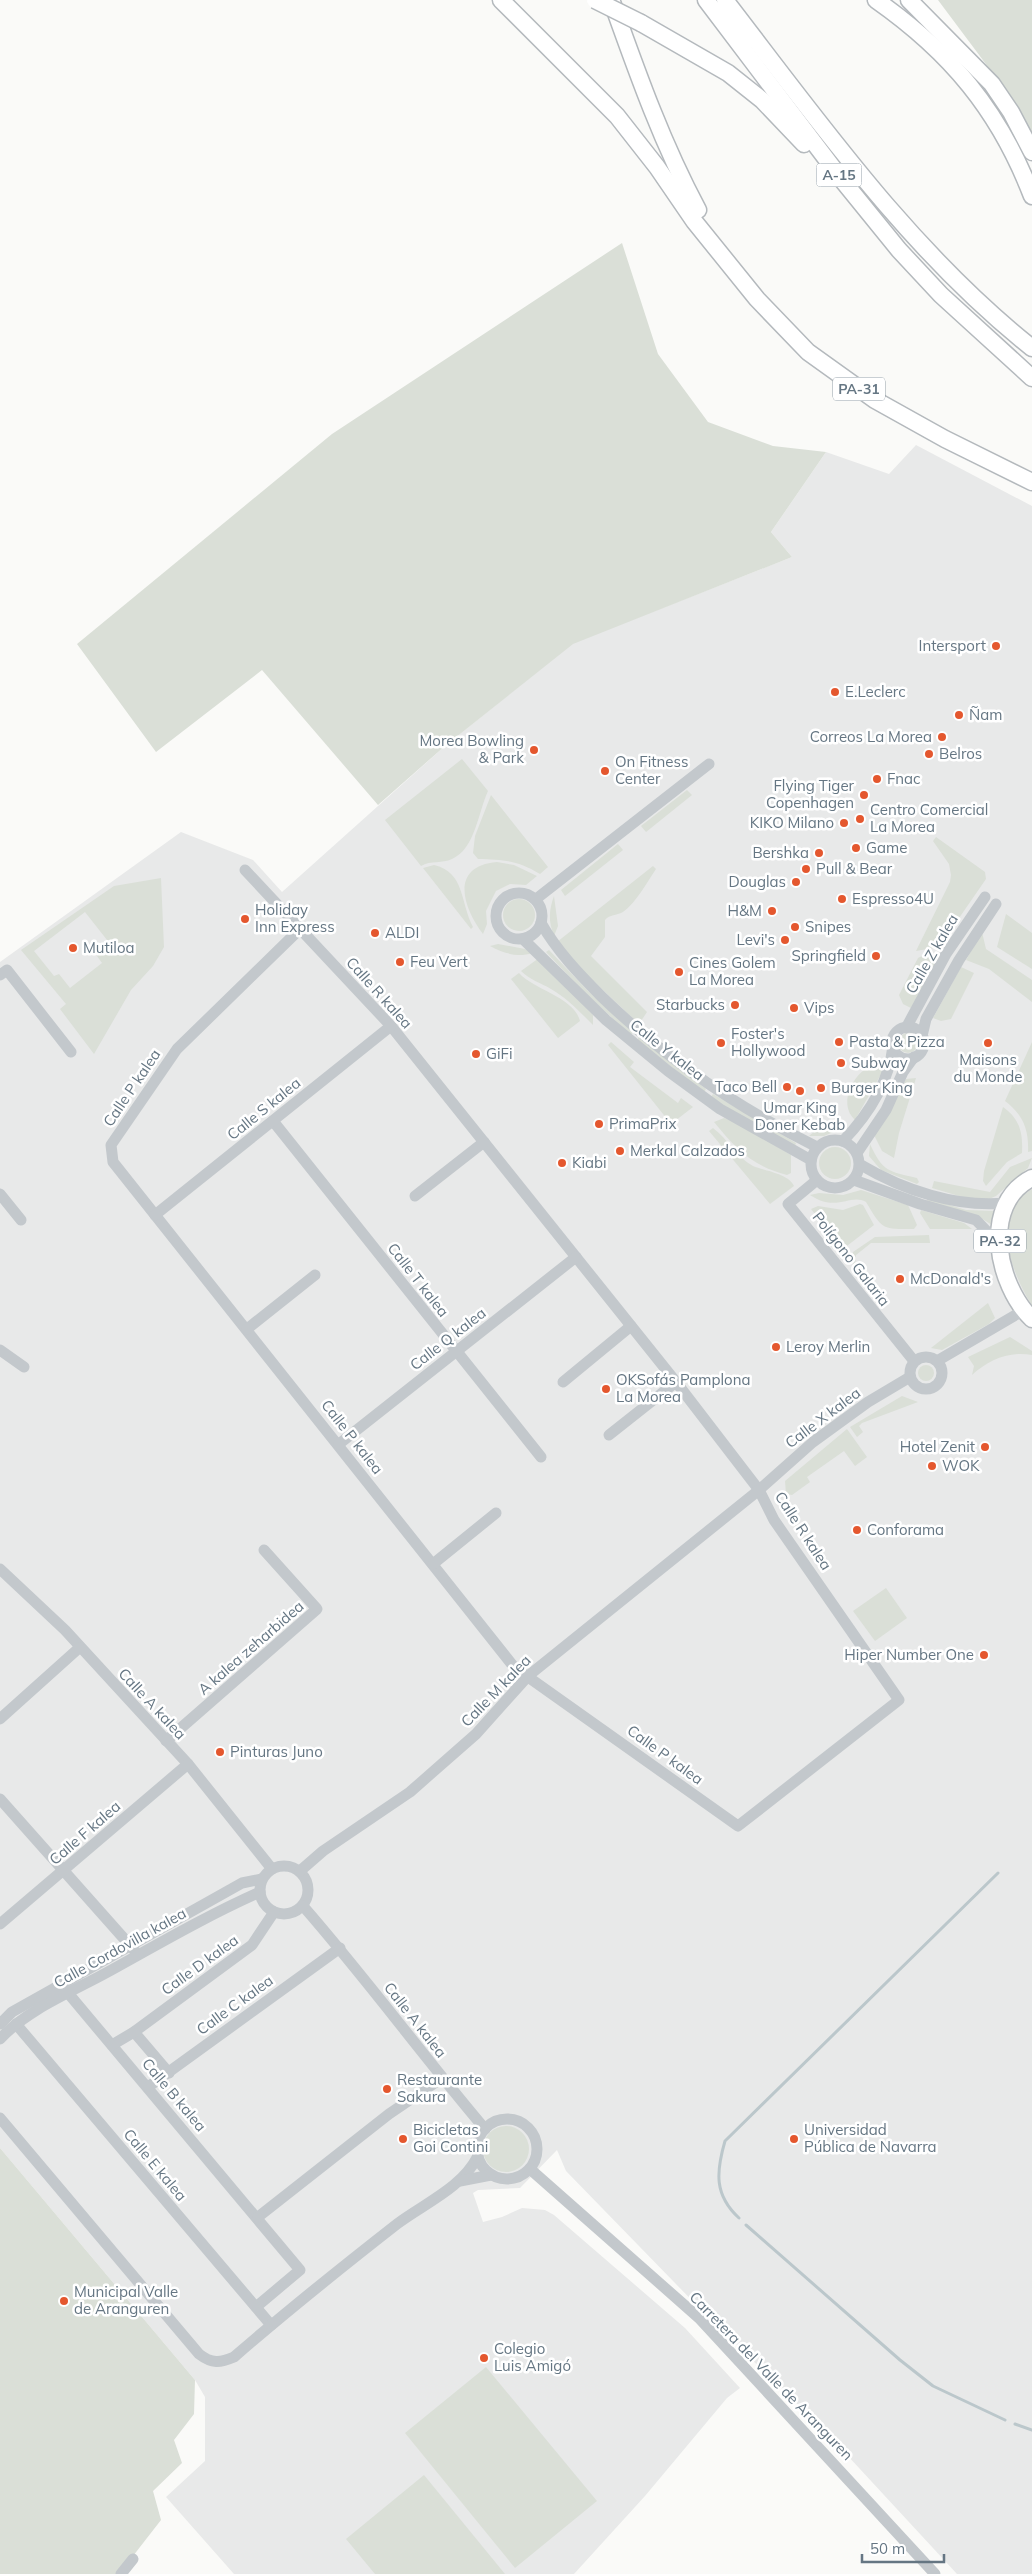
<svg xmlns="http://www.w3.org/2000/svg" width="1032" height="2574" viewBox="0 0 1032 2574" font-family="Mulish,sans-serif">
<style>
.built{fill:#e8e9e9}
.green{fill:#dadfd7;fill-rule:evenodd}
.lines{fill:none;stroke-linecap:round;stroke-linejoin:round}
.stream{stroke:#bbc7cb;stroke-width:3}
.highway-casing{stroke:#b4b9bd;stroke-width:19}
.minor{stroke:#c3c8cc;stroke-width:11}
.highway{stroke:#fff;stroke-width:16}
.highway-bridge-casing{stroke:#b4b9bd;stroke-width:19;stroke-linecap:butt}
.highway-bridge{stroke:#fff;stroke-width:16}
.poi-dot{fill:#e4572e;stroke:#fff;stroke-width:2}
.labels{text-anchor:middle;stroke-width:5;stroke-linejoin:round;paint-order:stroke}
.shield{fill:#fff;stroke:#939fa8;stroke-width:1}
.shield-label{font-size:14px;font-weight:bold;fill:#657683}
.poi-label{font-size:15px;fill:#657683;stroke:#fff;text-anchor:start}
.street-label{font-size:15px;fill:#657683;stroke:#fff}
</style>
<rect width="100%" height="100%" fill="#fafaf8"/>
<path class="built" d="M 916,445 L 1032,506 L 1032,2574 L 957,2574 L 823,2429 L 711,2320 L 566,2171 L 557,2150 L 520,2188 L 478,2190 L 473,2193 L 483,2222 L 502,2217 L 522,2208 L 545,2210 L 554,2215 L 685,2328 L 740,2388 L 727,2398 L 645,2496 L 574,2574 L 234,2574 L 166,2497 L 205,2461 L 205,2397 L 195,2380 L 0,2148 L 0,962 L 181,832 L 253,860 L 282,892 L 445,746 L 573,643 L 792,557 L 771,532 L 826,452 L 889,474 Z"/>
<g class="green">
<path d="M 938,0 L 1032,0 L 1032,134 L 1006,91 Z"/>
<path d="M 622,243 L 658,354 L 708,422 L 773,446 L 826,452 L 771,532 L 792,557 L 573,644 L 445,746 L 378,805 L 262,670 L 156,752 L 77,644 L 332,434 Z"/>
<path d="M 462,759 L 488,791 C 478,813 475,849 452,859 C 442,864 431,860 421,866 L 385,820 Z"/>
<path d="M 687,790 L 692,795 L 646,832 L 641,826 Z"/>
<path d="M 491,795 L 548,867 L 540,874 C 517,860 504,860 478,859 L 473,853 L 475,836 Z"/>
<path d="M 936,837 L 985,872 L 986,879 L 939,947 L 916,951 L 950,882 L 951,875 L 949,864 L 933,841 Z"/>
<path d="M 618,844 L 623,850 L 565,896 L 561,890 Z"/>
<path d="M 497,862 L 514,865 L 537,876 L 526,885 L 510,884 L 496,891 L 486,911 L 487,924 L 483,934 C 463,908 449,866 497,862 Z"/>
<path d="M 434,865 C 465,872 460,902 473,927 L 471,929 L 423,868 Z"/>
<path d="M 653,866 L 656,869 C 647,882 636,903 623,912 C 616,916 610,914 605,920 L 605,937 L 591,956 L 647,1012 L 639,1024 L 587,975 L 557,942 Z"/>
<path d="M 161,878 L 164,947 L 153,966 L 131,990 L 94,1054 L 60,1009 L 66,1004 L 21,950 L 114,886 ZM 85,912 L 111,945 L 97,956 L 102,963 L 70,988 L 59,974 L 54,976 L 34,951 Z"/>
<path d="M 554,896 L 558,926 L 554,936 C 548,921 549,910 554,896 Z"/>
<circle cx="519" cy="915" r="16"/>
<path d="M 1006,914 L 1032,933 L 1032,969 L 997,947 Z"/>
<path d="M 982,932 L 986,949 L 1032,980 L 1032,1002 L 989,969 L 966,960 Z"/>
<path d="M 498,944 L 525,949 L 532,953 C 518,958 503,953 490,946 Z"/>
<path d="M 549,950 L 588,991 L 633,1032 L 631,1035 L 585,993 L 546,952 Z"/>
<path d="M 924,955 L 941,956 L 911,1008 L 903,1004 L 899,995 L 918,958 Z"/>
<path d="M 539,958 L 593,1015 L 593,1025 C 580,1012 567,998 551,989 C 541,983 530,980 521,971 Z"/>
<path d="M 961,967 L 974,973 L 951,1019 L 941,1021 L 933,1018 Z"/>
<path d="M 519,973 C 534,990 574,997 580,1021 L 558,1038 L 511,979 Z"/>
<circle cx="908" cy="1043" r="10"/>
<path d="M 639,1037 L 706,1089 L 704,1092 L 637,1040 Z"/>
<path d="M 611,1042 L 634,1062 L 630,1067 L 678,1103 L 681,1098 L 693,1107 L 671,1124 L 608,1045 Z"/>
<path d="M 1032,1042 L 1032,1151 L 1028,1152 C 1029,1129 1023,1115 1005,1101 Z"/>
<path d="M 877,1064 L 884,1069 L 855,1120 C 836,1103 855,1068 877,1064 Z"/>
<path d="M 916,1078 L 899,1133 L 894,1158 L 882,1151 L 874,1135 L 906,1079 Z"/>
<path d="M 713,1094 L 796,1143 L 795,1146 L 742,1117 L 711,1097 Z"/>
<path d="M 1003,1107 C 1020,1119 1023,1133 1022,1153 L 1007,1162 L 986,1186 L 983,1181 L 984,1171 Z"/>
<path d="M 724,1118 L 736,1122 L 791,1155 L 791,1173 L 787,1175 C 752,1166 736,1149 714,1122 Z"/>
<path d="M 835,1121 L 842,1122 L 847,1126 L 824,1136 L 809,1136 L 821,1126 Z"/>
<path d="M 713,1128 C 728,1139 736,1157 753,1166 C 765,1171 789,1174 794,1186 L 770,1204 L 709,1131 Z"/>
<path d="M 870,1144 C 883,1172 888,1171 917,1178 L 919,1182 L 917,1184 L 881,1170 L 869,1156 Z"/>
<circle cx="835" cy="1163" r="16"/>
<path d="M 1032,1158 L 1028,1168 L 996,1196 L 989,1199 L 969,1199 L 932,1188 L 934,1181 L 990,1192 L 1010,1167 Z"/>
<path d="M 1032,1189 L 1032,1306 C 1012,1273 988,1215 1032,1189 Z"/>
<path d="M 861,1190 L 908,1205 L 917,1225 L 914,1229 C 881,1229 883,1230 866,1202 C 850,1193 837,1213 810,1195 L 819,1193 L 843,1195 Z"/>
<path d="M 927,1198 L 966,1210 L 995,1211 L 992,1225 L 981,1218 L 927,1201 Z"/>
<path d="M 860,1204 L 863,1205 L 874,1225 L 843,1249 L 811,1209 L 818,1206 L 843,1210 Z"/>
<path d="M 921,1210 L 964,1223 L 972,1229 L 930,1229 L 920,1213 Z"/>
<path d="M 929,1235 L 930,1243 L 871,1243 L 856,1255 L 855,1266 L 851,1262 L 853,1252 L 875,1237 Z"/>
<path d="M 988,1303 L 995,1318 L 989,1324 L 942,1350 L 931,1348 Z"/>
<path d="M 1010,1337 L 1032,1351 L 1032,1355 C 1008,1351 989,1360 972,1375 L 974,1366 L 968,1357 Z"/>
<circle cx="926" cy="1373" r="8"/>
<path d="M 902,1396 L 918,1402 L 862,1423 L 859,1426 L 863,1432 L 857,1437 L 850,1427 Z"/>
<path d="M 847,1429 L 867,1457 L 855,1466 L 844,1451 L 807,1477 L 810,1482 L 792,1495 L 786,1494 L 785,1481 Z"/>
<path d="M 886,1588 L 907,1618 L 875,1641 L 853,1611 Z"/>
<circle cx="506" cy="2149" r="23"/>
<path d="M 0,2148 L 195,2380 L 194,2414 L 174,2440 L 182,2463 L 153,2491 L 161,2520 L 119,2574 L 0,2574 Z"/>
<path d="M 486,2367 L 597,2501 L 515,2568 L 405,2433 Z"/>
<path d="M 424,2475 L 505,2574 L 375,2574 L 346,2539 Z"/>
</g>
<g class="lines">
<g class="stream">
<path d="M 739,2218 C 714,2195 716,2172 725,2141 L 998,1873"/>
<path d="M 746,2225 L 900,2360 L 933,2386 L 1005,2420"/>
<path d="M 1015,2424 L 1032,2430"/>
</g>
<defs>
<g id="highway">
<path d="M 501,0 L 617,116 L 657,167 L 694,221 L 757,299 L 808,352 L 875,400 L 945,439 L 1032,482"/>
<path d="M 706,0 L 843,181 L 899,250 L 941,295 L 1032,378"/>
<path d="M 725,0 C 819,122 910,251 1032,348"/>
<path d="M 876,0 C 950,52 999,110 1032,196"/>
<path d="M 909,0 L 992,84 L 1011,112 L 1032,152"/>
<path d="M 612,2 C 637,72 662,143 698,210"/>
<path d="M 641,23 L 728,73 L 762,100 L 804,144"/>
<path d="M 1032,1178 C 980,1204 997,1285 1032,1319"/>
</g>
</defs>
<use href="#highway" class="highway-casing"/>
<g class="minor">
<path d="M 245,870 L 391,1026 L 676,1382 L 759,1490 L 774,1520 L 899,1700 L 738,1826 L 514,1667 L 113,1162 L 111,1145 L 177,1049 L 300,929"/>
<circle cx="519" cy="916" r="23"/>
<path d="M 536,899 L 709,764"/>
<path d="M 541,923 C 557,951 579,974 602,997 C 665,1058 738,1108 817,1147"/>
<path d="M 523,939 L 606,1020 L 668,1071 L 720,1109 L 811,1160"/>
<path d="M 0,975 L 7,970 L 71,1052"/>
<circle cx="908" cy="1043" r="16"/>
<path d="M 906,1028 L 946,954 L 985,897"/>
<path d="M 922,1036 L 926,1019 L 959,960 L 996,904"/>
<path d="M 273,1121 L 541,1457"/>
<circle cx="835" cy="1164" r="24"/>
<path d="M 843,1141 C 868,1115 889,1082 893,1046"/>
<path d="M 857,1153 L 886,1110 L 903,1072 L 914,1057"/>
<path d="M 861,1165 C 903,1190 957,1208 1006,1203"/>
<path d="M 817,1180 L 788,1204 L 914,1361"/>
<path d="M 854,1180 L 920,1204 L 976,1220 L 1000,1245"/>
<path d="M 0,1194 L 21,1220"/>
<path d="M 415,1196 L 484,1142"/>
<path d="M 155,1215 L 391,1026"/>
<path d="M 247,1329 L 315,1275"/>
<path d="M 0,1350 L 24,1367"/>
<circle cx="926" cy="1373" r="16"/>
<path d="M 937,1361 L 1024,1310"/>
<path d="M 563,1382 L 631,1326"/>
<path d="M 609,1435 L 676,1382"/>
<path d="M 339,1444 L 576,1257"/>
<path d="M 433,1564 L 496,1513"/>
<path d="M 0,1569 L 65,1630 L 188,1764 L 272,1869"/>
<path d="M 0,1719 L 79,1648"/>
<path d="M 166,1741 L 317,1609 L 264,1550"/>
<path d="M 0,1799 L 135,1951"/>
<circle cx="284" cy="1890" r="24"/>
<path d="M 300,1871 L 323,1851 L 410,1792 L 476,1734 L 528,1676 L 759,1490 L 813,1442 L 868,1402 L 910,1377"/>
<path d="M 303,1906 C 366,1978 423,2056 485,2129"/>
<path d="M 0,1924 L 188,1764"/>
<path d="M 68,1993 L 300,2270 L 256,2307"/>
<path d="M 0,2024 L 12,2012 L 242,1883 L 262,1879"/>
<path d="M 16,2024 L 271,2325"/>
<path d="M 134,2032 L 169,2073"/>
<path d="M 0,2039 C 27,2010 69,1993 104,1974 C 155,1946 206,1916 260,1892"/>
<path d="M 112,2045 L 134,2032 L 252,1945 L 274,1912"/>
<path d="M 148,2087 L 340,1948"/>
<path d="M 0,2118 L 199,2354 C 212,2364 220,2363 234,2357 C 287,2311 342,2267 397,2224 C 425,2203 462,2188 478,2156"/>
<circle cx="507" cy="2149" r="30"/>
<path d="M 530,2169 L 699,2318 L 935,2574"/>
<path d="M 460,2181 L 491,2175"/>
<path d="M 258,2217 L 389,2114 L 442,2078"/>
<path d="M 121,2574 L 133,2559"/>
</g>
<use href="#highway" class="highway"/>
<defs>
<path id="highway-bridge" d="M 595,0 L 641,23"/>
</defs>
<use href="#highway-bridge" class="highway-bridge-casing"/>
<use href="#highway-bridge" class="highway-bridge"/>
</g>
<g class="poi-dot">
<circle cx="996" cy="646" r="5"/>
<circle cx="835" cy="692" r="5"/>
<circle cx="959" cy="715" r="5"/>
<circle cx="942" cy="737" r="5"/>
<circle cx="534" cy="750" r="5"/>
<circle cx="929" cy="754" r="5"/>
<circle cx="605" cy="771" r="5"/>
<circle cx="877" cy="779" r="5"/>
<circle cx="864" cy="795" r="5"/>
<circle cx="860" cy="819" r="5"/>
<circle cx="844" cy="823" r="5"/>
<circle cx="856" cy="848" r="5"/>
<circle cx="819" cy="853" r="5"/>
<circle cx="806" cy="869" r="5"/>
<circle cx="796" cy="882" r="5"/>
<circle cx="842" cy="899" r="5"/>
<circle cx="772" cy="911" r="5"/>
<circle cx="245" cy="919" r="5"/>
<circle cx="795" cy="927" r="5"/>
<circle cx="375" cy="933" r="5"/>
<circle cx="785" cy="940" r="5"/>
<circle cx="73" cy="948" r="5"/>
<circle cx="876" cy="956" r="5"/>
<circle cx="400" cy="962" r="5"/>
<circle cx="679" cy="972" r="5"/>
<circle cx="735" cy="1005" r="5"/>
<circle cx="794" cy="1008" r="5"/>
<circle cx="839" cy="1042" r="5"/>
<circle cx="721" cy="1043" r="5"/>
<circle cx="988" cy="1043" r="5"/>
<circle cx="476" cy="1054" r="5"/>
<circle cx="841" cy="1063" r="5"/>
<circle cx="787" cy="1087" r="5"/>
<circle cx="821" cy="1088" r="5"/>
<circle cx="800" cy="1091" r="5"/>
<circle cx="599" cy="1124" r="5"/>
<circle cx="620" cy="1151" r="5"/>
<circle cx="562" cy="1163" r="5"/>
<circle cx="900" cy="1279" r="5"/>
<circle cx="776" cy="1347" r="5"/>
<circle cx="606" cy="1389" r="5"/>
<circle cx="985" cy="1447" r="5"/>
<circle cx="932" cy="1466" r="5"/>
<circle cx="857" cy="1530" r="5"/>
<circle cx="984" cy="1655" r="5"/>
<circle cx="220" cy="1752" r="5"/>
<circle cx="387" cy="2089" r="5"/>
<circle cx="403" cy="2139" r="5"/>
<circle cx="794" cy="2139" r="5"/>
<circle cx="64" cy="2301" r="5"/>
<circle cx="484" cy="2358" r="5"/>
</g>
<g class="labels">
<g class="shield">
<rect x="816.5" y="163.5" width="45" height="23" rx="4"/>
<rect x="833" y="377.5" width="52" height="23" rx="4"/>
<rect x="974" y="1229.5" width="52" height="23" rx="4"/>
</g>
<g class="shield-label">
<text x="839" y="180">A-15</text>
<text x="859" y="394">PA-31</text>
<text x="1000" y="1246">PA-32</text>
</g>
<g class="poi-label">
<text x="986" y="651" text-anchor="end">Intersport</text>
<text x="845" y="697">E.Leclerc</text>
<text x="969" y="720">Ñam</text>
<text x="932" y="742" text-anchor="end">Correos La Morea</text>
<text x="524" y="746" text-anchor="end">Morea Bowling<tspan x="524" dy="17">&amp; Park</tspan></text>
<text x="939" y="759">Belros</text>
<text x="615" y="767">On Fitness<tspan x="615" dy="17">Center</tspan></text>
<text x="887" y="784">Fnac</text>
<text x="854" y="791" text-anchor="end">Flying Tiger<tspan x="854" dy="17">Copenhagen</tspan></text>
<text x="870" y="815">Centro Comercial<tspan x="870" dy="17">La Morea</tspan></text>
<text x="834" y="828" text-anchor="end">KIKO Milano</text>
<text x="866" y="853">Game</text>
<text x="809" y="858" text-anchor="end">Bershka</text>
<text x="816" y="874">Pull &amp; Bear</text>
<text x="786" y="887" text-anchor="end">Douglas</text>
<text x="852" y="904">Espresso4U</text>
<text x="255" y="915">Holiday<tspan x="255" dy="17">Inn Express</tspan></text>
<text x="762" y="916" text-anchor="end">H&amp;M</text>
<text x="805" y="932">Snipes</text>
<text x="385" y="938">ALDI</text>
<text x="775" y="945" text-anchor="end">Levi's</text>
<text x="83" y="953">Mutiloa</text>
<text x="866" y="961" text-anchor="end">Springfield</text>
<text x="410" y="967">Feu Vert</text>
<text x="689" y="968">Cines Golem<tspan x="689" dy="17">La Morea</tspan></text>
<text x="725" y="1010" text-anchor="end">Starbucks</text>
<text x="804" y="1013">Vips</text>
<text x="731" y="1039">Foster's<tspan x="731" dy="17">Hollywood</tspan></text>
<text x="849" y="1047">Pasta &amp; Pizza</text>
<text x="486" y="1059">GiFi</text>
<text x="988" y="1065" text-anchor="middle">Maisons<tspan x="988" dy="17">du Monde</tspan></text>
<text x="851" y="1068">Subway</text>
<text x="777" y="1092" text-anchor="end">Taco Bell</text>
<text x="831" y="1093">Burger King</text>
<text x="800" y="1113" text-anchor="middle">Umar King<tspan x="800" dy="17">Doner Kebab</tspan></text>
<text x="609" y="1129">PrimaPrix</text>
<text x="630" y="1156">Merkal Calzados</text>
<text x="572" y="1168">Kiabi</text>
<text x="910" y="1284">McDonald's</text>
<text x="786" y="1352">Leroy Merlin</text>
<text x="616" y="1385">OKSofás Pamplona<tspan x="616" dy="17">La Morea</tspan></text>
<text x="975" y="1452" text-anchor="end">Hotel Zenit</text>
<text x="942" y="1471">WOK</text>
<text x="867" y="1535">Conforama</text>
<text x="974" y="1660" text-anchor="end">Hiper Number One</text>
<text x="230" y="1757">Pinturas Juno</text>
<text x="397" y="2085">Restaurante<tspan x="397" dy="17">Sakura</tspan></text>
<text x="413" y="2135">Bicicletas<tspan x="413" dy="17">Goi Contini</tspan></text>
<text x="804" y="2135">Universidad<tspan x="804" dy="17">Pública de Navarra</tspan></text>
<text x="74" y="2297">Municipal Valle<tspan x="74" dy="17">de Aranguren</tspan></text>
<text x="494" y="2354">Colegio<tspan x="494" dy="17">Luis Amigó</tspan></text>
</g>
<g class="street-label">
<text transform="translate(932 954) rotate(-60)" y="5">Calle Z kalea</text>
<text transform="translate(379 993) rotate(48)" y="5">Calle R kalea</text>
<text transform="translate(667 1050) rotate(38)" y="5">Calle Y kalea</text>
<text transform="translate(132 1088) rotate(-56)" y="5">Calle P kalea</text>
<text transform="translate(264 1109) rotate(-39)" y="5">Calle S kalea</text>
<text transform="translate(851 1259) rotate(52)" y="5">Polígono Galaria</text>
<text transform="translate(418 1280) rotate(52)" y="5">Calle T kalea</text>
<text transform="translate(448 1339) rotate(-38)" y="5">Calle Q kalea</text>
<text transform="translate(823 1418) rotate(-37)" y="5">Calle X kalea</text>
<text transform="translate(352 1437) rotate(52)" y="5">Calle P kalea</text>
<text transform="translate(803 1531) rotate(57)" y="5">Calle R kalea</text>
<text transform="translate(251 1648) rotate(-41)" y="5">A kalea zeharbidea</text>
<text transform="translate(496 1691) rotate(-46)" y="5">Calle M kalea</text>
<text transform="translate(152 1704) rotate(47)" y="5">Calle A kalea</text>
<text transform="translate(665 1755) rotate(36)" y="5">Calle P kalea</text>
<text transform="translate(85 1833) rotate(-41)" y="5">Calle F kalea</text>
<text transform="translate(120 1948) rotate(-29)" y="5">Calle Cordovilla kalea</text>
<text transform="translate(200 1965) rotate(-36)" y="5">Calle D kalea</text>
<text transform="translate(235 2005) rotate(-36)" y="5">Calle C kalea</text>
<text transform="translate(415 2020) rotate(52)" y="5">Calle A kalea</text>
<text transform="translate(174 2095) rotate(50)" y="5">Calle B kalea</text>
<text transform="translate(155 2165) rotate(50)" y="5">Calle E kalea</text>
<text transform="translate(771 2376) rotate(46)" y="5">Carretera del Valle de Aranguren</text>
</g>
</g>
<path d="M862 2554v8h82v-8" fill="none" stroke="#657683" stroke-width="2.5"/>
<text x="870" y="2554" font-size="15" fill="#657683" stroke="#ffffff" stroke-width="4" paint-order="stroke">50 m</text>
</svg>
